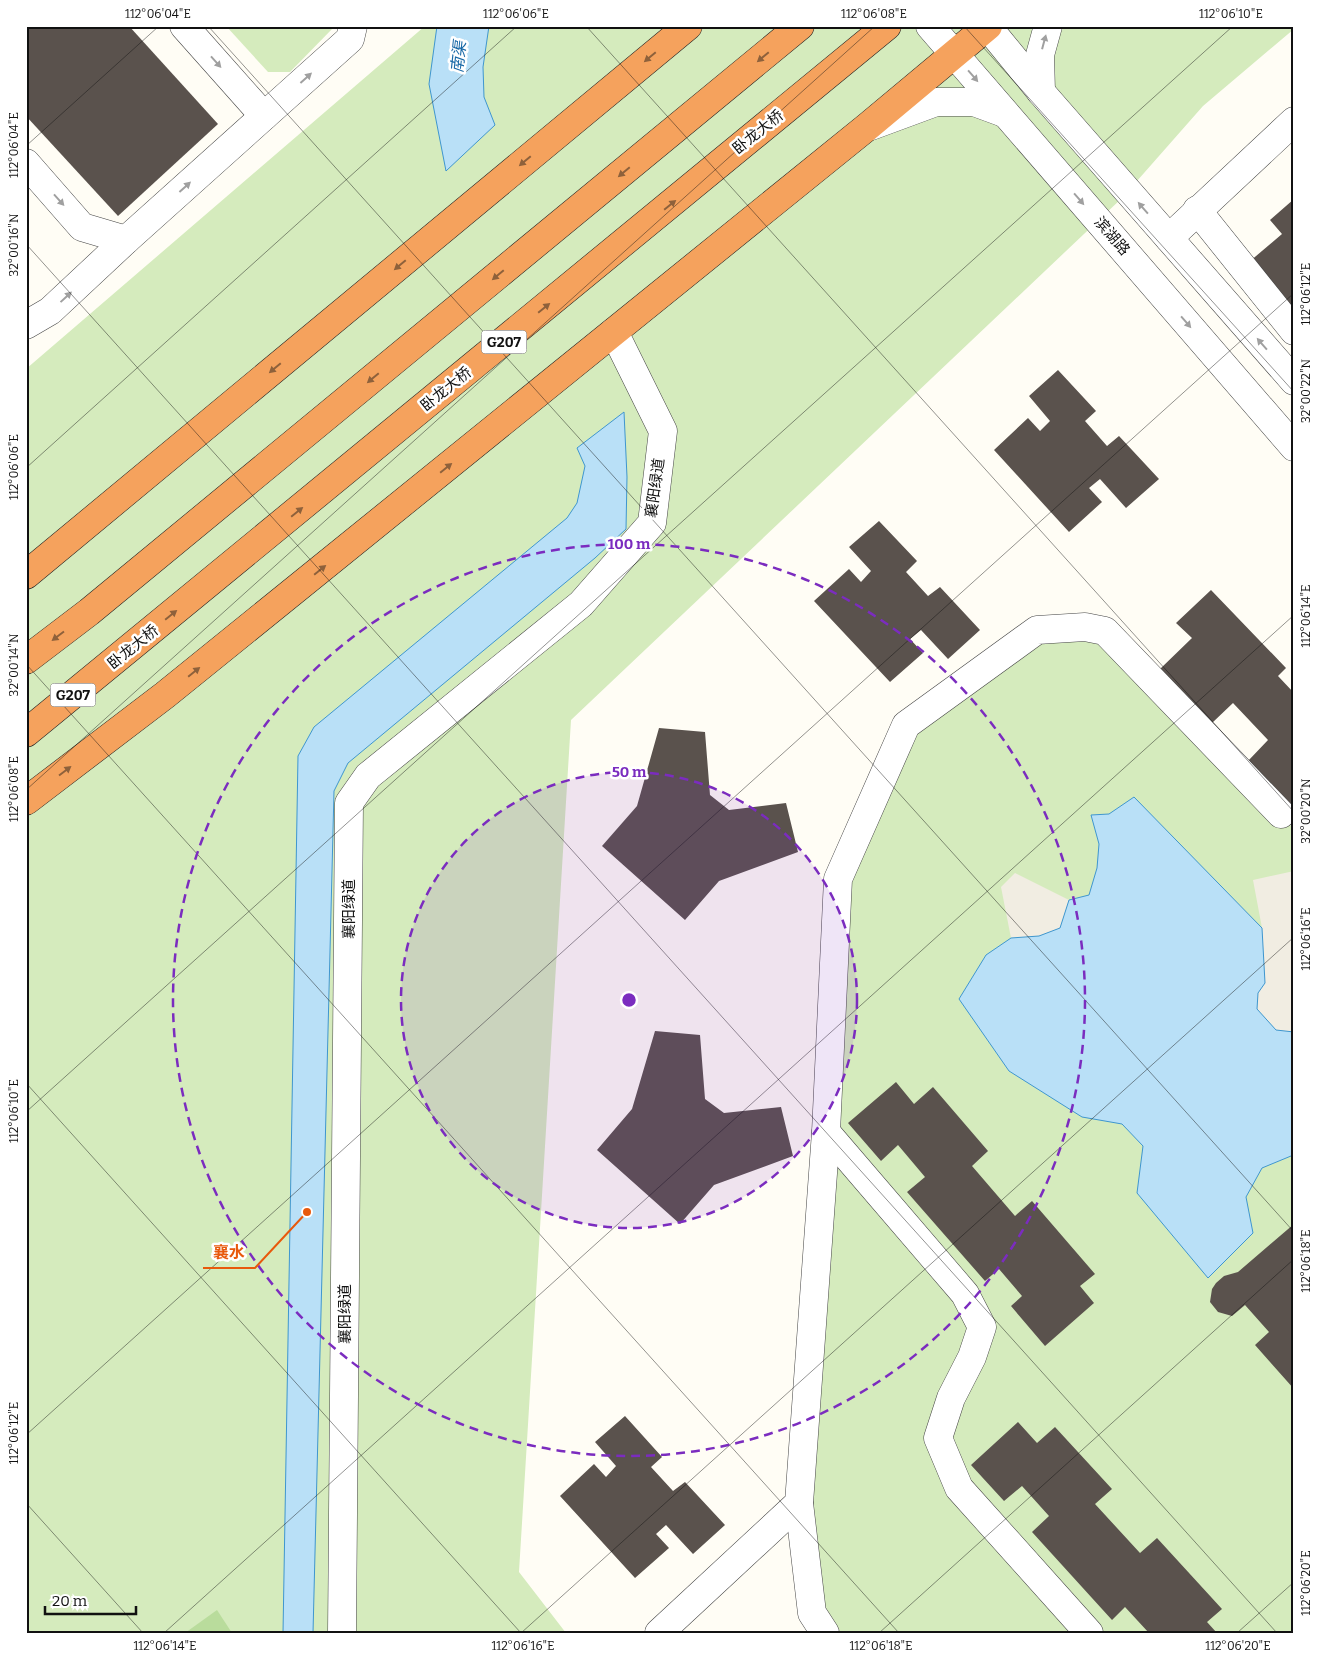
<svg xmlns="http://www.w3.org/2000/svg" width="1320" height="1659" viewBox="0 0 1320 1659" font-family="Bitter,'Noto Sans SC',serif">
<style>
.green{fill:#d5ebbd}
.forest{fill:#b9dc9c}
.plaza{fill:#f1ede2}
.water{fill:#b9e0f7;stroke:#3f96cf}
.building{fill:#5a524d}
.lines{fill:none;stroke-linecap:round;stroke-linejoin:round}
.minor-casing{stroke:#444;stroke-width:29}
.highway-casing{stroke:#222;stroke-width:29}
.minor{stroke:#fff;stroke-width:28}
.highway{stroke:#f5a25d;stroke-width:28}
.oneway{fill:#a0a0a0}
.oneway2{fill:#8e613b}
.ticks{fill:none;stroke:#111;stroke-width:1;stroke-opacity:0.45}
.ring{fill:none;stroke:#7b2cbf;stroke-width:2.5;stroke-dasharray:9 6}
.labels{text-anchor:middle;stroke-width:5;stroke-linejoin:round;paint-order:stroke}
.shield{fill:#fff;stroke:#585858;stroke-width:1}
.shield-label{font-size:14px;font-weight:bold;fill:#111}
.street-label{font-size:15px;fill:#111;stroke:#fff}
.water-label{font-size:16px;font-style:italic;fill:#1768a6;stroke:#fff}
.centre{fill:#7b2cbf;stroke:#fff;stroke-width:2.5}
.ring-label{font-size:15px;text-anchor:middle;font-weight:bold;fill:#7b2cbf;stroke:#fff;stroke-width:5;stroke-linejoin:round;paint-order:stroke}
.leader{fill:none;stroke:#e8590c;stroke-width:2}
.callout-dot{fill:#e8590c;stroke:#fff;stroke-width:2}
.callout-label{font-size:16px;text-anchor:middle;font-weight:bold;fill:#e8590c;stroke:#fff;stroke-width:5;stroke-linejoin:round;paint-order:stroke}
.neatline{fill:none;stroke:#111;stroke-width:2}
.ticks-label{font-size:12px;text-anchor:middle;fill:#111}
</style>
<rect width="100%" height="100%" fill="#fffdf5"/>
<g class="green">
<path d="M 226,26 L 335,26 L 290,72 L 268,72 Z"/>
<path d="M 425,26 L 1294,26 L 1294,29 L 1203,106 L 1122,198 L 571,720 L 519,1572 L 566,1633 L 26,1633 L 26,369 Z"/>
<path d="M 1105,631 L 1294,829 L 1294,1633 L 825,1633 L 799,1503 L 838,879 L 906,725 L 1020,645 Z"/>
</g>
<path class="forest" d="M 217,1610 L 232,1633 L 185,1633 Z"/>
<g class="plaza">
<path d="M 1294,871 L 1294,1032 L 1276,1030 L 1257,1009 L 1262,928 L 1253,880 Z"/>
<path d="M 1015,873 L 1069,900 L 1060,928 L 1039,936 L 1011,938 L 1001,887 Z"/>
</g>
<g class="water">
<path d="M 437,26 L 489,26 L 483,67 L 484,97 L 495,125 L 446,171 L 429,84 Z"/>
<path d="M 624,412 L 627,477 L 626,529 L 595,558 L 348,763 L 334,791 L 313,1633 L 283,1633 L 298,756 L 314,727 L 567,518 L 577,503 L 585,466 L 577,448 Z"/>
<path d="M 1134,797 L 1262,928 L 1265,983 L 1258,993 L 1257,1009 L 1276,1030 L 1294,1032 L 1294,1157 L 1291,1156 L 1262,1168 L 1246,1197 L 1253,1233 L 1208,1278 L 1137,1193 L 1143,1146 L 1122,1124 L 1082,1117 L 1009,1071 L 959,999 L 986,955 L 1011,938 L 1039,936 L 1060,928 L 1069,900 L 1089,895 L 1097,868 L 1099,844 L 1091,815 L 1109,814 Z"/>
</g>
<g class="building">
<path d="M 26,26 L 129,26 L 218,124 L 118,216 L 26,116 Z"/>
<path d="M 1294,199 L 1294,313 L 1249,262 L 1282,234 L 1270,220 Z"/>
<path d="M 1058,370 L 1096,411 L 1085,421 L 1107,446 L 1119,436 L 1159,479 L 1126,508 L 1100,479 L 1089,488 L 1102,502 L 1069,532 L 994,450 L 1028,418 L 1040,431 L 1050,421 L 1029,396 Z"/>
<path d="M 879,521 L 917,561 L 906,572 L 928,596 L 940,587 L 980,630 L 948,659 L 921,630 L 910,639 L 923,653 L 890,682 L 814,601 L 849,569 L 861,582 L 871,571 L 849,547 Z"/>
<path d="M 1211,590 L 1286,668 L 1278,676 L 1294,693 L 1294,807 L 1248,761 L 1268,740 L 1233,703 L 1212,723 L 1160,669 L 1192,638 L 1176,623 Z"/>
<path d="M 659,728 L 705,732 L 710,795 L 729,810 L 786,803 L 798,852 L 719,881 L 685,920 L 602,846 L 637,806 Z"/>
<path d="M 655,1031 L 700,1035 L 705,1099 L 724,1113 L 781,1107 L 793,1156 L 714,1185 L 680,1224 L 597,1150 L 632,1109 Z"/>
<path d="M 896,1082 L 914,1104 L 933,1087 L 988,1151 L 972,1166 L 1015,1216 L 1032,1201 L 1095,1274 L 1080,1286 L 1094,1303 L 1045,1346 L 1011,1306 L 1022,1296 L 999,1269 L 985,1281 L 907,1192 L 925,1177 L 898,1145 L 881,1161 L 848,1123 Z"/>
<path d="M 1294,1224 L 1294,1389 L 1255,1345 L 1269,1332 L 1245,1305 L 1232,1316 L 1218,1312 L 1210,1302 L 1212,1289 L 1216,1283 L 1224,1276 L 1238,1272 Z"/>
<path d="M 625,1416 L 662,1457 L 651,1467 L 673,1491 L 685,1482 L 725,1525 L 693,1554 L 666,1525 L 656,1534 L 669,1548 L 635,1578 L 560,1496 L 594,1464 L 606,1477 L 616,1466 L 595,1442 Z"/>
<path d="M 1018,1422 L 1037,1443 L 1055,1427 L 1112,1489 L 1095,1504 L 1140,1553 L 1157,1538 L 1222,1609 L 1207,1622 L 1217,1633 L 1149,1633 L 1125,1607 L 1112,1620 L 1032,1532 L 1049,1516 L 1022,1486 L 1004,1501 L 971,1465 Z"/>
</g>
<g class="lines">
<defs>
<g id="minor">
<path d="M 184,26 L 264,116"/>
<path d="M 930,26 L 1294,447"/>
<path d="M 987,26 L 1041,92 L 1294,381"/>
<path d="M 1041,92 L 1040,55 L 1048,26"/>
<path d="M 871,126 L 936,102 L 974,102 L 1004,113"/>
<path d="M 26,163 L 82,227 L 126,240"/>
<path d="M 1197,210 L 1294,331"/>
<path d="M 1169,238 L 1294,121"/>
<path d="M 26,325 L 50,311 L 126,240 L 350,39 L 353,26"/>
<path d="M 826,1132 L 965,1294 L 982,1327 L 972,1357 L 951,1398 L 938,1438 L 959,1488 L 1089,1633"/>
<path d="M 799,1503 L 812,1613 L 825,1633"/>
<path d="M 342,1633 L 349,803 L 368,776 L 581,604 L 652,523 L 663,431 L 614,332"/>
<path d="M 659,1633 L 799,1503 L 826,1132 L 838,879 L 906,725 L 1037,630 L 1085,627 L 1105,631 L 1281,814"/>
</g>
<g id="highway">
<path d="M 26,575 L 688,26"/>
<path d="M 26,660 L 89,612 L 800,26"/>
<path d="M 26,733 L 887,26"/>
<path d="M 26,801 L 165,695 L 867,127 L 988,26"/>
</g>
</defs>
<use href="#minor" class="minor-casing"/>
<use href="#highway" class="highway-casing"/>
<use href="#minor" class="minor"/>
<use href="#highway" class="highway"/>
</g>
<defs><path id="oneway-solid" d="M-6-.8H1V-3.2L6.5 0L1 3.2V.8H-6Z" transform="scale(1.25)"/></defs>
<g class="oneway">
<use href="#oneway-solid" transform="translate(1044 42) rotate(-75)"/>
<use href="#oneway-solid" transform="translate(216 62) rotate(48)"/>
<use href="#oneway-solid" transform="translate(973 76) rotate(49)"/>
<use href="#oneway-solid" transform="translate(306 78) rotate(-42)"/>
<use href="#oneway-solid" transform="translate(185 187) rotate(-42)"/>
<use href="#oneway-solid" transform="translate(1079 199) rotate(49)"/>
<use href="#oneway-solid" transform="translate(59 200) rotate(48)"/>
<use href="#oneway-solid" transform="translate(1143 208) rotate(-131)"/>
<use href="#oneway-solid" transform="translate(66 297) rotate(-43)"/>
<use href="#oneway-solid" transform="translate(1186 322) rotate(49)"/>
<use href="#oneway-solid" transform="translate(1262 344) rotate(-131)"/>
</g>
<g class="oneway2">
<use href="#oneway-solid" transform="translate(650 57) rotate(140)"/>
<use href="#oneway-solid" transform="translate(763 57) rotate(140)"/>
<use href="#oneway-solid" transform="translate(525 161) rotate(140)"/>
<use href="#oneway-solid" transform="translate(624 172) rotate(140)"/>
<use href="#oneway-solid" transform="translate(670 205) rotate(-39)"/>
<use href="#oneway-solid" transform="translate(400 265) rotate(140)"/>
<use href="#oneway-solid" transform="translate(498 275) rotate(140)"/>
<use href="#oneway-solid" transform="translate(544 308) rotate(-39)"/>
<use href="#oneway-solid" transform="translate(275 368) rotate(140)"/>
<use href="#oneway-solid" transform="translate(373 378) rotate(140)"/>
<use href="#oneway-solid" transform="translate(446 468) rotate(-39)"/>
<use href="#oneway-solid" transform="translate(297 512) rotate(-39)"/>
<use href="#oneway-solid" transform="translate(320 570) rotate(-39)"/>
<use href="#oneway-solid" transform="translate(171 615) rotate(-39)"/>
<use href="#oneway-solid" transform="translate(58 636) rotate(143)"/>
<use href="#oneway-solid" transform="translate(194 672) rotate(-39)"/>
<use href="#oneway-solid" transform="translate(65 771) rotate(-37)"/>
</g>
<path class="ticks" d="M 208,26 L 1294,1232M 586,26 L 1294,812M 964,26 L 1294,392M 26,146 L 159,26M 26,244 L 1277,1633M 26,468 L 517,26M 26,664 L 899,1633M 26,790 L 875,26M 26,1083 L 521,1633M 26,1112 L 1233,26M 26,1435 L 1294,293M 26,1503 L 143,1633M 164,1633 L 1294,615M 521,1633 L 1294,937M 879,1633 L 1294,1259M 1237,1633 L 1294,1582"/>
<circle cx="629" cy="1000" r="228" fill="#7b2cbf" fill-opacity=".12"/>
<g class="ring">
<circle cx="629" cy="1000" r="228"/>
<circle cx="629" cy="1000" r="456"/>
</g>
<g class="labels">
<g class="shield">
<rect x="481.5" y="330.5" width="45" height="23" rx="4"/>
<rect x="50.5" y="683.5" width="45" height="23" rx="4"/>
</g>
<g class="shield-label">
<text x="504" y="347">G207</text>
<text x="73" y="700">G207</text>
</g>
<g class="street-label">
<text transform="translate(758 132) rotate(-39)" y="5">卧龙大桥</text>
<text transform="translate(1112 236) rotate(49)" y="5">滨湖路</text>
<text transform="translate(446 389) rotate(-39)" y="5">卧龙大桥</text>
<text transform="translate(655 488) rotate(-82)" y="5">襄阳绿道</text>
<text transform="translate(133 647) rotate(-39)" y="5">卧龙大桥</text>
<text transform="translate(349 909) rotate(-90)" y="5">襄阳绿道</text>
<text transform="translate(345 1314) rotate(-90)" y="5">襄阳绿道</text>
</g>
<g class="water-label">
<text transform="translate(458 57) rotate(-84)" y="6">南渠</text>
</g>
</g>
<circle cx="629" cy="1000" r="8" class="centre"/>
<g class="ring-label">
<text x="629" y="549">100 m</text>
<text x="629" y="777">50 m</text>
</g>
<path class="leader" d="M307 1212L255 1268H203"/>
<circle class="callout-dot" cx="307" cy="1212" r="5"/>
<g class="callout-label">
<text x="229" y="1258">襄水</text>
</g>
<rect width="1320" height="1659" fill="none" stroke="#ffffff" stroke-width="55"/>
<path d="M45 1606v8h91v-8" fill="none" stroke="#111111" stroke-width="2.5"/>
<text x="52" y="1606" font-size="15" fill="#111111" stroke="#ffffff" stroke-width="4" paint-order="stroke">20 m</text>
<rect x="28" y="28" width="1264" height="1604" class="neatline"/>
<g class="ticks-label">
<text x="158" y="18">112°06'04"E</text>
<text x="516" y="18">112°06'06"E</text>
<text x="874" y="18">112°06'08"E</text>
<text x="1231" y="18">112°06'10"E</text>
<text transform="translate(14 145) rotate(-90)" y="4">112°06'04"E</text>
<text transform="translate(14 245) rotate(-90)" y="4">32°00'16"N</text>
<text transform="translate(1306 294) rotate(-90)" y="4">112°06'12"E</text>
<text transform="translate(1306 391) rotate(-90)" y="4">32°00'22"N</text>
<text transform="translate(14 467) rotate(-90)" y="4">112°06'06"E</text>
<text transform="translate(1306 616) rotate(-90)" y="4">112°06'14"E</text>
<text transform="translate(14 665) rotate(-90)" y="4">32°00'14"N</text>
<text transform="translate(14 789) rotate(-90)" y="4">112°06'08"E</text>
<text transform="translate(1306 811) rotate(-90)" y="4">32°00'20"N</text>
<text transform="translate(1306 939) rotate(-90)" y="4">112°06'16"E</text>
<text transform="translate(14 1111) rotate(-90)" y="4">112°06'10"E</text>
<text transform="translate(1306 1261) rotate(-90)" y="4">112°06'18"E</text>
<text transform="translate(14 1433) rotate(-90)" y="4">112°06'12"E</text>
<text transform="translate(1306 1583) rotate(-90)" y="4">112°06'20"E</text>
<text x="165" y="1650">112°06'14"E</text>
<text x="523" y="1650">112°06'16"E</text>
<text x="881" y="1650">112°06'18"E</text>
<text x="1238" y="1650">112°06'20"E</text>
</g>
</svg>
